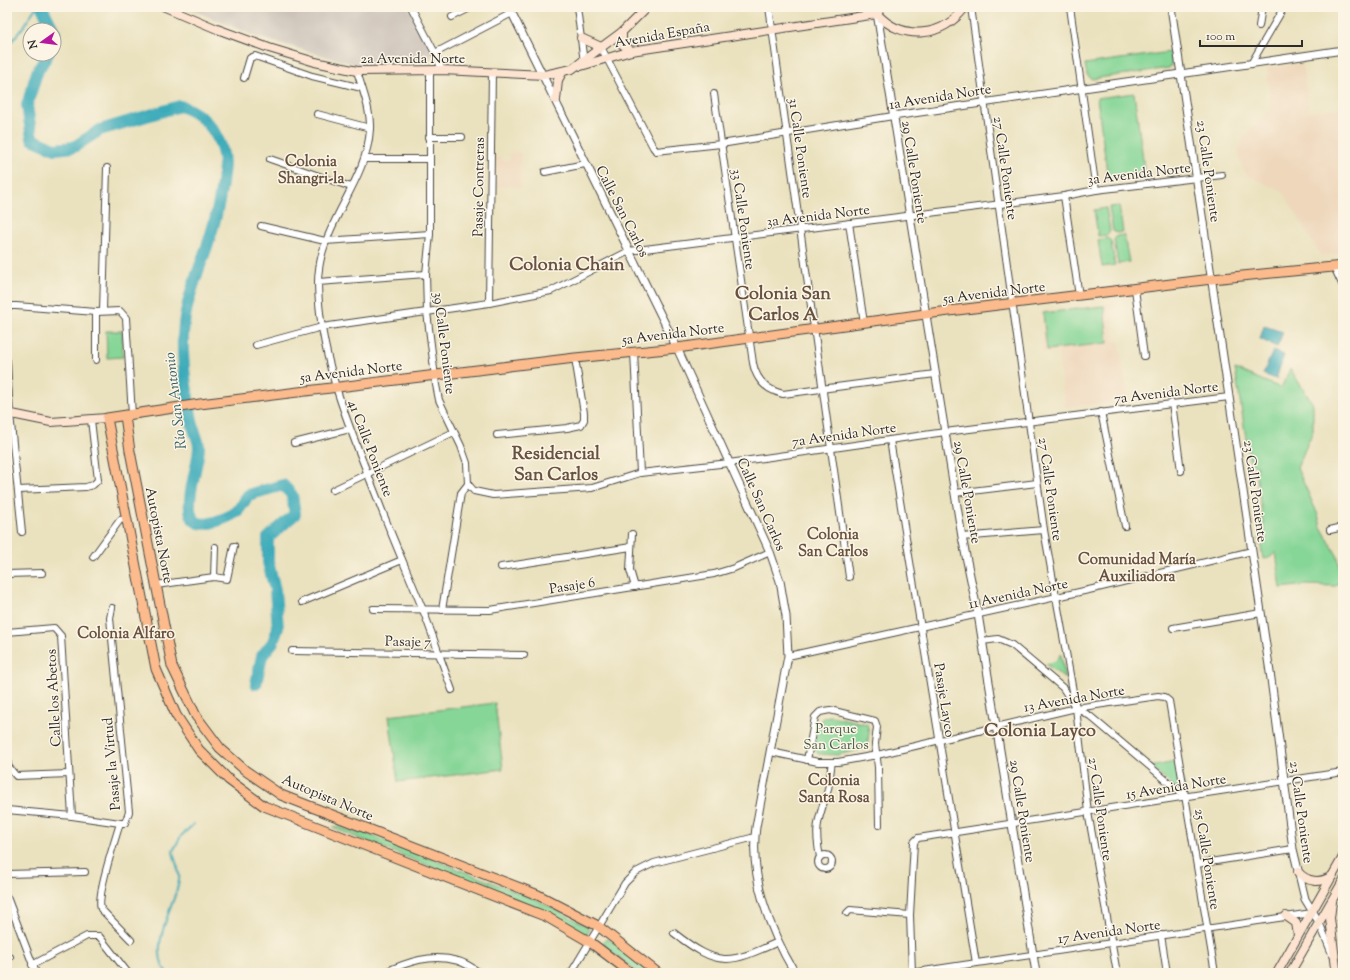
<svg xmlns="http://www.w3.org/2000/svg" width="1350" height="980" viewBox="0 0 1350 980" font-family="'Sorts Mill Goudy',serif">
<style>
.built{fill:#eed7bb}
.industrial{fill:#ccc2b9}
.green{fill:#86d697;stroke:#588061}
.water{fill:#3baab9;stroke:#336a72}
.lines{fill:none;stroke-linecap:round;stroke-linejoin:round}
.stream{stroke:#3baab9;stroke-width:2}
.river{stroke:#3baab9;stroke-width:12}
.minor-casing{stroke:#484641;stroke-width:8}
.tertiary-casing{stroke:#484641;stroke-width:9}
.secondary-casing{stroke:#484641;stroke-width:10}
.primary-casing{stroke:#484641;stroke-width:11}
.minor{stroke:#fff;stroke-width:6}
.tertiary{stroke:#fff;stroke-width:7}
.secondary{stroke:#fde4d1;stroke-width:8}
.primary{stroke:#fbbb8d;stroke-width:9}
.labels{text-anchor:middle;stroke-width:3;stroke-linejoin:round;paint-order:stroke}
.street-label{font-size:14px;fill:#2b2b2b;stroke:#fcf5e5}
.park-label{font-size:14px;fill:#465e4b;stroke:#fcf5e5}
.neighbourhood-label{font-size:15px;font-weight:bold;fill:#675140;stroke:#fcf5e5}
.water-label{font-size:15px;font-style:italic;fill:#315e64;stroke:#fcf5e5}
.district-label{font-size:18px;font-weight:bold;fill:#675140;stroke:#fcf5e5}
</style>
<rect width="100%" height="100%" fill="#fcf5e5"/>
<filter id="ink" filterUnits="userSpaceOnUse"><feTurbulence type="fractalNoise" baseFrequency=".025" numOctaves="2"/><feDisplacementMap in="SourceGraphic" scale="8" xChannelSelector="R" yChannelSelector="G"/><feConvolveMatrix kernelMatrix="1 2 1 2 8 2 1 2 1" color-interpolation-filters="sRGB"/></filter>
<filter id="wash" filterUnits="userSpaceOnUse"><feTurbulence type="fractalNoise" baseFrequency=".012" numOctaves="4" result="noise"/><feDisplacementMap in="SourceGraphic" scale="16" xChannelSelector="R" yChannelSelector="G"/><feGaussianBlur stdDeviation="0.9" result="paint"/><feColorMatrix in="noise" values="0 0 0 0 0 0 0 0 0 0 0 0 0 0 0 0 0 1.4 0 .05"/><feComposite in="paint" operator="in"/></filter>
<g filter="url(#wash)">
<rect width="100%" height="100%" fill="#eae1be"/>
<g class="built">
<path d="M 1302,63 L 1309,111 L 1343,108 L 1343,253 L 1321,256 L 1283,191 L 1248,176 L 1243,168 L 1239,157 L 1239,149 L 1244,137 L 1271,109 L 1267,68 Z"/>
<path d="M 520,152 L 521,188 L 511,187 L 510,184 L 508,184 L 507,187 L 497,187 L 496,157 L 501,157 L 502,161 L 510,160 L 510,153 Z"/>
<path d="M 1113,304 L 1113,341 L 1119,340 L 1128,400 L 1065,407 L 1058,351 L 1042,353 L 1043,311 Z"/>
</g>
<path class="industrial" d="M 185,7 L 408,7 L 432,52 L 431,58 L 413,62 L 357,65 L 257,37 Z"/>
<g class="green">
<path d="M 1170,52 L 1172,64 L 1169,68 L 1092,79 L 1087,75 L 1085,64 Z"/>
<path d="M 1134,93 L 1145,174 L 1108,179 L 1097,98 Z"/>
<path d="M 1119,206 L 1123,232 L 1117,233 L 1113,231 L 1109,207 Z"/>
<path d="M 1106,208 L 1110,231 L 1107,235 L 1098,236 L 1094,210 Z"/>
<path d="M 1124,235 L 1129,262 L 1118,264 L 1114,240 L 1117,236 Z"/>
<path d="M 1107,238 L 1111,241 L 1115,265 L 1102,267 L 1098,240 Z"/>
<path d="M 1104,306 L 1108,343 L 1047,350 L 1043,313 Z"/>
<path d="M 106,331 L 122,331 L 123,357 L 107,358 Z"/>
<path d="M 1235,369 L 1281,388 L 1290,369 L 1313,404 L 1313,431 L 1297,468 L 1318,515 L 1321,527 L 1338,557 L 1341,579 L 1336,586 L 1305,585 L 1281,588 L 1276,552 L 1270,558 L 1263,559 L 1259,534 L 1265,535 L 1256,473 L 1257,466 L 1250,463 Z"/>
<path d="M 1061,654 L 1065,679 L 1046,664 L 1056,661 Z"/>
<path d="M 495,703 L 503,769 L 398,782 L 389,716 Z"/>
<path d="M 831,716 L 867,724 L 869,733 L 867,748 L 837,755 L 818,754 C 812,747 816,722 824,717 Z"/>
<path d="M 1180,761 L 1186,797 L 1150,767 Z"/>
<path d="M 337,826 L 358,833 L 362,832 L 535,899 L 587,926 L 589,932 L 585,934 L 557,918 L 521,902 L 333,828 Z"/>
<path d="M 606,939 L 610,940 L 651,973 L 639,973 L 604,946 L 603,942 Z"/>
</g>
<g class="water">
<path d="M 1264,326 L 1283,332 L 1277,347 L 1260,339 Z"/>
<path d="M 1273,351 L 1284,355 L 1276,379 L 1263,374 Z"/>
</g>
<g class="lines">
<g class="stream">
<path d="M 7,47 L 24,26 L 36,7"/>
<path d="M 167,973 C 147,947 174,908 179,881 C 181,870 174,861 173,851 L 181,836 L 194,824"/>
</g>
<g class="river">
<path d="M 42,7 L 55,33 L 54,40"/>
<path d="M 48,54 L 37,72 L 27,105 L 32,139 L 55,149 L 74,147 L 100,130 L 180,106 C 207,115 224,138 224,166 C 222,186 217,215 211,234 C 202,264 188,292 184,324 C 180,358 187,393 193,426 C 195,433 198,440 199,446 C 200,468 167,541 220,520 C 237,514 240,510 248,495 L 283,485 L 292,495 L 295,514 L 268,538 L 268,562 L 275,590 L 278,628 L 273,642 L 262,656 L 256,684"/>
</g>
</g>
</g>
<g filter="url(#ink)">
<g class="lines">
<defs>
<g id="minor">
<path d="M 411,7 L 435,53 L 442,70"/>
<path d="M 577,7 L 584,63"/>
<path d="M 769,7 L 849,577"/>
<path d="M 971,7 L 1044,530 L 1076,708 L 1088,812 L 1117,973"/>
<path d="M 1070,7 L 1096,190"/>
<path d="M 452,17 L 472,7"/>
<path d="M 1259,26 L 1262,7"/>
<path d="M 601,47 L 653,147 L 656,151 L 721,144 L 893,116"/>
<path d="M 435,53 L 512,13"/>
<path d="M 1251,64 L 1284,7"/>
<path d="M 430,70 L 430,234 L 426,274 L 427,312 L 436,385 L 439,400 L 461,446 L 467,463 L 468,484 L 461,493 L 442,610"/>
<path d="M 357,71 C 362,89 371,110 370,129 C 367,184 318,225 318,283 C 319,359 351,431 378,500 C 392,537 408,573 423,610 C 433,636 442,663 452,690"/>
<path d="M 244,78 L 250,58 L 255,56 L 312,76 L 362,88"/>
<path d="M 714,94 L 753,363 C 756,379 766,390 783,394 L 935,374"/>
<path d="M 317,114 L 370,128"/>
<path d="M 429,137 L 462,137"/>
<path d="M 270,159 L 351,187"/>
<path d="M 365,159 L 429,159"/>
<path d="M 545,172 L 585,164"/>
<path d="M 1064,196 L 1079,296"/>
<path d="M 849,223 L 864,323"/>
<path d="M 261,226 L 325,241 L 430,234"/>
<path d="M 1334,267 L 1343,286"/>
<path d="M 318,282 L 426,274"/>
<path d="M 1135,289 L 1144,356"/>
<path d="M 489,303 L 492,72"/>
<path d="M 7,309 L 10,306 L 16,306 L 96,312 L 120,311 L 126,318 L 132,415"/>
<path d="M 103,311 L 107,168"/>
<path d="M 256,345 L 322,327 L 489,303 L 551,291 L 629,251 L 1064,196 L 1096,190 L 1222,175"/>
<path d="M 634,352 L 640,473"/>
<path d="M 96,360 L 96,312"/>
<path d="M 7,361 L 10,414 L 22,532"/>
<path d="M 1172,403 L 1181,471"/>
<path d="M 1101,412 L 1125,526"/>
<path d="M 497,435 L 567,428 L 581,425 L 584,420 L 584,413 L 575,358"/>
<path d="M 890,440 L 976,963"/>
<path d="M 294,443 L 350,429"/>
<path d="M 468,484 L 474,491 L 493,495 L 592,488 L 640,473 L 729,463 L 945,432 L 1229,397"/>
<path d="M 18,490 L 86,487 L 93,485 L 98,480 L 91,420"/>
<path d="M 333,490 L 454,432"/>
<path d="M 955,493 L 1037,483"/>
<path d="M 1330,530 L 1343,527"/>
<path d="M 632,534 L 630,570 L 635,587"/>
<path d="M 962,537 L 1044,530"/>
<path d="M 93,557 L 120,520 L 126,519"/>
<path d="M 501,567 L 631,547"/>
<path d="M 7,574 L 42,573"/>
<path d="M 214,577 L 215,547"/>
<path d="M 156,585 L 214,577 L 227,579 L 234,546"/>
<path d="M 302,602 L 402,560"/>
<path d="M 373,609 L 490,610 L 714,574 L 734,568 L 770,552"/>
<path d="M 1173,628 L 1261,613"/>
<path d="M 7,632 L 54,628 L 61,636 L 72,816"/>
<path d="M 982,641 L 998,639 L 1012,645 L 1063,688 L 1076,708 L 1090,716 L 1186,797"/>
<path d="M 292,651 L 524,655"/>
<path d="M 788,656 L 1093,589 L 1252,551"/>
<path d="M 7,752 L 8,766 L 16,776 L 69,774"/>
<path d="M 771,752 L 818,762 L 838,762 L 877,755 L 1076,708 L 1158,696 L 1164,697 L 1169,701 L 1215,973"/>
<path d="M 807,760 L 815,717 L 820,712 L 830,710 L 875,721 L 877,727 L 875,744 L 878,767 L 879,825"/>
<path d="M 7,810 L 72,816 L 120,823 L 125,823 L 129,812 L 110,618 L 112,608"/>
<path d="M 120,823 C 115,841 96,895 101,909 L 131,940"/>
<circle cx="825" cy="862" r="7"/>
<path d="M 820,857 C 814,828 818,820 827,793 C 830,783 830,772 832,762"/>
<path d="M 1197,864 L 1293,849"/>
<path d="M 7,874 L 85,872"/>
<path d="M 7,897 L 36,973"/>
<path d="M 847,913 L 850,910 L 910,915"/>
<path d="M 1319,922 L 1332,954"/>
<path d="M 674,933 C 719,968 729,964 778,942"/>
<path d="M 1161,935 L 1167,973"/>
<path d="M 7,956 L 10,957"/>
<path d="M 32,965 L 87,936 L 99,936 L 128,973"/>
<path d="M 383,973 C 407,962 432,953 458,961 C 466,963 474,969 480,973"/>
<path d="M 571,973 L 625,883 L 636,872 L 654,863 L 755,837"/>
<path d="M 910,973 L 1312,913"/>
<path d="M 912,973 L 910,915 L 914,842 L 918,838 L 1343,772"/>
</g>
<g id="tertiary">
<path d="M 509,7 L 677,348 L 770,552 L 780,581 L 786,616 L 788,656 L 756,827 C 749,877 770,931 795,973"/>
<path d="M 876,7 L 962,537 L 978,614 L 1036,973"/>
<path d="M 1171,7 L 1271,679 L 1293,849 L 1305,899 L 1319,922"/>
<path d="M 893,116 L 1343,50"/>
</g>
<g id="secondary">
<path d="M 165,7 L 217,29 L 269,48 L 315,62 L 357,71 L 442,70 L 544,75 L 572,69 L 622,32 L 647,7"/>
<path d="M 877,14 C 903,42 944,37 965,7"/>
<path d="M 877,14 L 881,7"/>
<path d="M 622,32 L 622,44 L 631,51"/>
<path d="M 581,38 L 601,47"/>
<path d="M 581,66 L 631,51 L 877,14"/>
<path d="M 556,100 L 558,80 L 563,71"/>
<path d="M 7,413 L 51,422 L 107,418"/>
<path d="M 1298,872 C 1307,882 1320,884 1332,876"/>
<path d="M 1332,902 L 1330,918 L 1336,968"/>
<path d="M 1286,916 L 1296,923 L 1298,935"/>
<path d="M 1277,973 L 1343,857"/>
<path d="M 1290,973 L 1343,881"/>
</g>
<g id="primary">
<path d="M 125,416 L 130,451 L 172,666 L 196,716 L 220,748 L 246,771 L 281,795 L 538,895 L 598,926 L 658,973"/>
<path d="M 631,973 L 590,942 L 547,917 L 264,806 L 229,780 L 199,750 L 176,715 L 156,669 L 107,418 L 200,404 L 575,358 L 677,348 L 925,314 L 1212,279 L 1343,266"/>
</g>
</defs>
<use href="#minor" class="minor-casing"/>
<use href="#tertiary" class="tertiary-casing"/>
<use href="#secondary" class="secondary-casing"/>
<use href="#primary" class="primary-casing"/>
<use href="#minor" class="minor"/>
<use href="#tertiary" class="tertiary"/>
<use href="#secondary" class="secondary"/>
<use href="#primary" class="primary"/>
</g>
</g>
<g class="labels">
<g class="street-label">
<text transform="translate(662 34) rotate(-10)" y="5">Avenida España</text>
<text x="413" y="63">2a Avenida Norte</text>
<text transform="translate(940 96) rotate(-9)" y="5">1a Avenida Norte</text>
<text transform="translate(801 148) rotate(82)" y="5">31 Calle Poniente</text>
<text transform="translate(1006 168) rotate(82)" y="5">27 Calle Poniente</text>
<text transform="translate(1209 171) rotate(82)" y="5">23 Calle Poniente</text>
<text transform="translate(915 172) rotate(81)" y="5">29 Calle Poniente</text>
<text transform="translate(1139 173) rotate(-7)" y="5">3a Avenida Norte</text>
<text transform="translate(478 187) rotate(-89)" y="5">Pasaje Contreras</text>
<text transform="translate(623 211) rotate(63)" y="5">Calle San Carlos</text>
<text transform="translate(818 215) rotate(-7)" y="5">3a Avenida Norte</text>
<text transform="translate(744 219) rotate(82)" y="5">33 Calle Poniente</text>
<text transform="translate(994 292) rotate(-7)" y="5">5a Avenida Norte</text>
<text transform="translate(673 333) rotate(-7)" y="5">5a Avenida Norte</text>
<text transform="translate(445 343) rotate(83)" y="5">39 Calle Poniente</text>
<text transform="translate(351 371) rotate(-7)" y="5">5a Avenida Norte</text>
<text transform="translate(1166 392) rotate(-7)" y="5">7a Avenida Norte</text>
<text transform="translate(844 434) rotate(-8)" y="5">7a Avenida Norte</text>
<text transform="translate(371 448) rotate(69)" y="5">41 Calle Poniente</text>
<text transform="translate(1051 489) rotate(82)" y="5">27 Calle Poniente</text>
<text transform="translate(1256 491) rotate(82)" y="5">23 Calle Poniente</text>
<text transform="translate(968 492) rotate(80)" y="5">29 Calle Poniente</text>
<text transform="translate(762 504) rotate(66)" y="5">Calle San Carlos</text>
<text transform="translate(160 535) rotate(79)" y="5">Autopista Norte</text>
<text transform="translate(572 585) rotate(-9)" y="5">Pasaje 6</text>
<text transform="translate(1018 593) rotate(-12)" y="5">11 Avenida Norte</text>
<text transform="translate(408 641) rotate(1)" y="5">Pasaje 7</text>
<text transform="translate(53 698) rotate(-93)" y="5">Calle los Abetos</text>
<text transform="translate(1074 698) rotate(-10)" y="5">13 Avenida Norte</text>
<text transform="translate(945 700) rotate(81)" y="5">Pasaje Layco</text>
<text transform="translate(111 764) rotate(-95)" y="5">Pasaje la Virtud</text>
<text transform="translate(1176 786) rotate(-9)" y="5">15 Avenida Norte</text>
<text transform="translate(328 797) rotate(23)" y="5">Autopista Norte</text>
<text transform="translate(1101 809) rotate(82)" y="5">27 Calle Poniente</text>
<text transform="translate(1023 811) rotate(81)" y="5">29 Calle Poniente</text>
<text transform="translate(1302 812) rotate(82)" y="5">23 Calle Poniente</text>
<text transform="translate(1208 859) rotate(81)" y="5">25 Calle Poniente</text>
<text transform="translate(1109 931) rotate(-8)" y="5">17 Avenida Norte</text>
</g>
<g class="park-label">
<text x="836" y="733">Parque<tspan x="836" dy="16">San Carlos</tspan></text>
</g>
<g class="neighbourhood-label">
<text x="311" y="166">Colonia<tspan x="311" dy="17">Shangri-la</tspan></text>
<text x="833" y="539">Colonia<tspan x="833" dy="17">San Carlos</tspan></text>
<text x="1137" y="564">Comunidad María<tspan x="1137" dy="17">Auxiliadora</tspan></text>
<text x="126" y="638">Colonia Alfaro</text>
<text x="834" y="785">Colonia<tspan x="834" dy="17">Santa Rosa</tspan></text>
</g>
<g class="water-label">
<text transform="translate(175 401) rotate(-97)" y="5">Río San Antonio</text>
</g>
<g class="district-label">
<text x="567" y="270">Colonia Chain</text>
<text x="783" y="299">Colonia San<tspan x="783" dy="21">Carlos A</tspan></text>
<text x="556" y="459">Residencial<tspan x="556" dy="21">San Carlos</tspan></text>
<text x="1040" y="736">Colonia Layco</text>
</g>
</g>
<rect width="1350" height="980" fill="none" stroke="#fcf5e5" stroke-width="24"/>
<g transform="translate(42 42) rotate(256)"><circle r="19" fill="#fcf5e5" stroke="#a8a49b"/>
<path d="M0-3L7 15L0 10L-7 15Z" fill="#b5179e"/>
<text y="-6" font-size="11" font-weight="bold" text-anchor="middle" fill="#2b2b2b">N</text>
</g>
<path d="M1200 40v6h102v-6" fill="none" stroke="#2b2b2b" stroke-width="2"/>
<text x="1206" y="40" font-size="12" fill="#2b2b2b" stroke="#fcf5e5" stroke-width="3" paint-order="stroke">100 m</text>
</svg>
